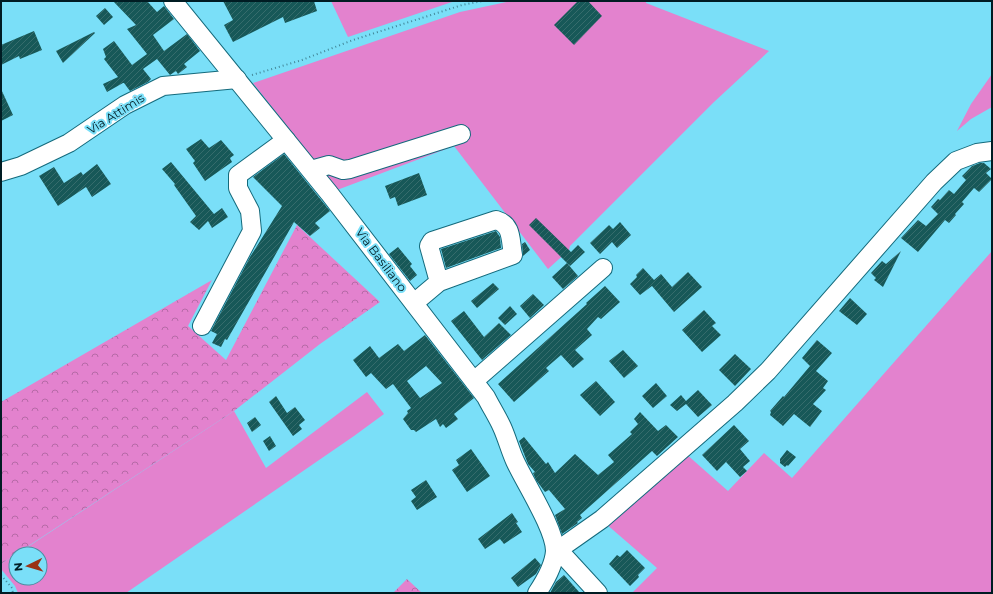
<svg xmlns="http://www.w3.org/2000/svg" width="993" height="594" viewBox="0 0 993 594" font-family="Montserrat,sans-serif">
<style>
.grass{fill:#e382ce}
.forest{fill:url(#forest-crowns)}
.building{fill:url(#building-hatch);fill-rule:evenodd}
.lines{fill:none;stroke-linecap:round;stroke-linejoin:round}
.minor-casing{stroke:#146a7c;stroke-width:20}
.path{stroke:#438798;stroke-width:2;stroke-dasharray:1 3;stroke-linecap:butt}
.minor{stroke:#fff;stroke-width:18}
.labels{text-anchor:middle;stroke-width:4;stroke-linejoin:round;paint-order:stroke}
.street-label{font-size:12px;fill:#001c23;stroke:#7adff8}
</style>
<defs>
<pattern id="forest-crowns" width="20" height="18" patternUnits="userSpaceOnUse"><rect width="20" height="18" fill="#e382ce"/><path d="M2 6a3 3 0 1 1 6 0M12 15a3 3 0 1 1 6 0" fill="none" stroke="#b66aa7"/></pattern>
<pattern id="building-hatch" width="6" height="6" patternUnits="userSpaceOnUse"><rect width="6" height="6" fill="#175858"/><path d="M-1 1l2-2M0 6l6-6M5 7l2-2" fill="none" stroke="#366c6c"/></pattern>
</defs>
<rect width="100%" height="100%" fill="#7adff8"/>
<g class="grass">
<path d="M 331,1 L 455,1 L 348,37 Z"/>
<path d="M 511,1 L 646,1 L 646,3 L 769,51 L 714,102 L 570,246 L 569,250 L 548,269 L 454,146 L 337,190 L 253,83 L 460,12 Z"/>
<path d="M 992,74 L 992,107 L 971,119 L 957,131 L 971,104 Z"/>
<path d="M 992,251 L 992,593 L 632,593 L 657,568 L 605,523 L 685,453 L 728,491 L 764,453 L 792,478 Z"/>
<path d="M 367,392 L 384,414 L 354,436 L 126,593 L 18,593 L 15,586 L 1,569 L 1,564 L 16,554 L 16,578 L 40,578 L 40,554 L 17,554 L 234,411 L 266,468 Z"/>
</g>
<g class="forest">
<path d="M 297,225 L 380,302 L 320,344 L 234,411 L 1,564 L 1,402 L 212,280 L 188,326 L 226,360 Z"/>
<path d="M 407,579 L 422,593 L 393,593 Z"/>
</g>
<g class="building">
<path d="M 113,1 L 147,1 L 157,12 L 164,6 L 174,19 L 153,35 L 164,51 L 187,34 L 200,51 L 184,64 L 187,67 L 178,74 L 176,71 L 170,75 L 157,59 L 143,69 L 151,79 L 148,82 L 130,91 L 124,83 L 123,83 L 107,92 L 103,84 L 118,77 L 104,59 L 106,57 L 103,49 L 114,41 L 132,65 L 147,54 L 127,29 L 136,25 Z"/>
<path d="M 223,1 L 314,1 L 317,11 L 285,23 L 283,17 L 233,42 L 224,25 L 233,20 Z"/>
<path d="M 578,1 L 588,1 L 602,16 L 574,45 L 554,25 Z"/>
<path d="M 105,8 L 113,17 L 104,25 L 96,16 Z"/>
<path d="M 34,31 L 42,50 L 20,59 L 19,56 L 1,65 L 1,45 Z"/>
<path d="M 94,32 L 95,33 L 63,63 L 56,51 Z"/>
<path d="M 1,89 L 13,115 L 1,121 Z"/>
<path d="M 201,139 L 209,148 L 221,140 L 234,155 L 230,158 L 232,162 L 205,181 L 193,163 L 195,161 L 186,149 Z"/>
<path d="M 284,154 L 330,211 L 315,223 L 320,228 L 310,236 L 294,222 L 227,340 L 225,339 L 221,347 L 212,343 L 217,334 L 211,331 L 250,257 L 282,206 L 253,177 Z"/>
<path d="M 171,162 L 214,214 L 222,208 L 228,217 L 212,228 L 208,221 L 199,230 L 190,222 L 196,216 L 174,185 L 175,184 L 162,169 Z"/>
<path d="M 980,163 L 984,163 L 991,169 L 986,173 L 992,179 L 979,192 L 974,188 L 962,202 L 964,204 L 955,214 L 956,215 L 949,223 L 945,220 L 918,252 L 901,238 L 918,220 L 926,226 L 938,214 L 931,207 L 938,199 L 940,200 L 949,190 L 954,194 L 966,180 L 962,176 L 972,166 Z"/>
<path d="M 97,164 L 111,184 L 92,197 L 86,187 L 58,206 L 39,176 L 54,167 L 64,183 L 81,172 L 83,175 Z"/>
<path d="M 419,173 L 427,195 L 398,206 L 395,197 L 390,199 L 385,186 Z"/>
<path d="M 536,218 L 571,252 L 578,245 L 585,252 L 570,266 L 529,225 Z"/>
<path d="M 620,222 L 631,235 L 617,248 L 612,242 L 600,254 L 590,243 L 609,225 L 613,229 Z"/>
<path d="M 496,231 L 500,237 L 501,248 L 446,268 L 441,249 Z"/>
<path d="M 525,242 L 530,250 L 523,256 L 522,244 Z"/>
<path d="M 398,247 L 412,264 L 410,266 L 417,275 L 410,281 L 389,254 Z"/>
<path d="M 901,251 L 883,287 L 874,280 L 876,278 L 871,273 L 882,261 L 886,264 Z"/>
<path d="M 567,263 L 578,276 L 563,289 L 552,277 Z"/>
<path d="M 643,268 L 654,280 L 661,274 L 672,287 L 688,272 L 702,287 L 674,312 L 652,286 L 640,295 L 630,284 L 637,277 L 636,275 Z"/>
<path d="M 493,283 L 499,289 L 477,308 L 471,301 Z"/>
<path d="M 605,286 L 620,302 L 601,319 L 598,317 L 587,329 L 592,335 L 575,350 L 584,359 L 573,368 L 561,355 L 546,368 L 549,371 L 514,402 L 498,384 L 587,304 L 586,303 Z"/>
<path d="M 533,294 L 544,305 L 530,318 L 520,306 Z"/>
<path d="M 850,298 L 867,314 L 857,325 L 839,311 Z"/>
<path d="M 510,306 L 517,314 L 505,325 L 498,318 Z"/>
<path d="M 704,310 L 716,323 L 712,326 L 721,335 L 702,352 L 682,330 Z"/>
<path d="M 464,311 L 484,337 L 499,323 L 511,335 L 482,360 L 451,321 Z"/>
<path d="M 425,335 L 474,398 L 454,414 L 458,419 L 446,428 L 443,424 L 440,427 L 436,419 L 416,432 L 414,430 L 411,430 L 403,419 L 408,413 L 407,411 L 411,408 L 393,384 L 386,389 L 371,373 L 366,377 L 353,360 L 370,346 L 379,358 L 398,344 L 404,351 ZM 426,366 L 442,383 L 420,398 L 407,381 Z"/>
<path d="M 817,340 L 832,353 L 816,371 L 828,381 L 823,388 L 826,390 L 813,404 L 822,411 L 810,427 L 794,414 L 783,426 L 770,415 L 771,412 L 770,411 L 783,396 L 784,397 L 810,366 L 802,358 Z"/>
<path d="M 623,350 L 638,366 L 624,378 L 609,361 Z"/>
<path d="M 735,354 L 751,369 L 735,386 L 719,370 Z"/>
<path d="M 596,381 L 615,402 L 600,416 L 580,395 Z"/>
<path d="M 656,383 L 667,396 L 653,408 L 642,396 Z"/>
<path d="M 698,390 L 712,405 L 698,417 L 686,404 L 677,411 L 670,405 L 681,395 L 686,401 Z"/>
<path d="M 276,396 L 287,413 L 295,407 L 305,420 L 299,425 L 302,429 L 293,436 L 269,402 Z"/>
<path d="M 640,412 L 658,431 L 666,425 L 678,437 L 657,456 L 652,451 L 580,515 L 582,518 L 577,522 L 578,523 L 562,534 L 555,515 L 565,509 L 549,490 L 545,492 L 536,480 L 533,473 L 535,472 L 528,464 L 519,441 L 524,437 L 546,464 L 548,462 L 555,473 L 575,454 L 598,475 L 614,462 L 608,455 L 632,434 L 630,432 L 638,424 L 634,419 Z"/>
<path d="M 255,417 L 261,425 L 252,432 L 247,423 Z"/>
<path d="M 734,425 L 749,441 L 740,449 L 750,461 L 743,467 L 747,471 L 740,477 L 726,462 L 717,471 L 702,455 Z"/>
<path d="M 270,436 L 276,446 L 269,451 L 263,441 Z"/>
<path d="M 471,449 L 490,476 L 467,492 L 452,470 L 459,465 L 456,460 Z"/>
<path d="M 787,450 L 796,457 L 788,466 L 787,465 L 785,467 L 780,463 L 780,459 Z"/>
<path d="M 426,480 L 437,497 L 417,510 L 411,501 L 416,497 L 411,490 Z"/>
<path d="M 512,513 L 518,522 L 516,523 L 522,532 L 504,544 L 500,539 L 485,549 L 478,539 Z"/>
<path d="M 627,550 L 645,568 L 638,575 L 639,577 L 630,586 L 609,564 L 617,555 L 620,557 Z"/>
<path d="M 535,558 L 541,565 L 536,574 L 518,587 L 511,578 Z"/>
<path d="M 564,575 L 580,593 L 550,593 L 556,582 Z"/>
</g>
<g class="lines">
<defs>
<g id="minor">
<path d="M 173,1 L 329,193 L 486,397 C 491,407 497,416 502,427 C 507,438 510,450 515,461 C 525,483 555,529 555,551 C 554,566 545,581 537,593"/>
<path d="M 311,170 L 329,165 L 343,170 L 350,169 L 461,134"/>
<path d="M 1,172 L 21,166 L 69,143 L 125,105 L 163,86 L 237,79"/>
<path d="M 414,303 L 439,282 L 513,255 C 510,240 513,225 496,220 L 432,241 L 429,246 L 439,282"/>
<path d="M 202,326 L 252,231 L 250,211 L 238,188 L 238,175 L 286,140"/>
<path d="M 474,381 L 603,268"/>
<path d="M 555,550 L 565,545 L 602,519 L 735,403 L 768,371 L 934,182 L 956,161 L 977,153 L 992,151"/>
<path d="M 555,550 L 564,556 L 598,593"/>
</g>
</defs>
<use href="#minor" class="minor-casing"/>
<g class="path">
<path d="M 252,75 L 302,60 L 353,40 L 403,24 L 462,5 L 483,1"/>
<path d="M 1,575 L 12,588 L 13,593"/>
</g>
<use href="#minor" class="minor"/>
</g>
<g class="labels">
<g class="street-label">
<text transform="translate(116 114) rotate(-32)" y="4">Via Attimis</text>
<text transform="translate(381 260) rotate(53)" y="4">Via Basiliano</text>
</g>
</g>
<rect width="993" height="594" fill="none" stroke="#001c23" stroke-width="4"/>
<g transform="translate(28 566) rotate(265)"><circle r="19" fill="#7adff8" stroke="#4991a3"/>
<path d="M0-3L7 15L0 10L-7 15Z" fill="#9a3216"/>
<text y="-6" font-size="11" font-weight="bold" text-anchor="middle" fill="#001c23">N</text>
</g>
</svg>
